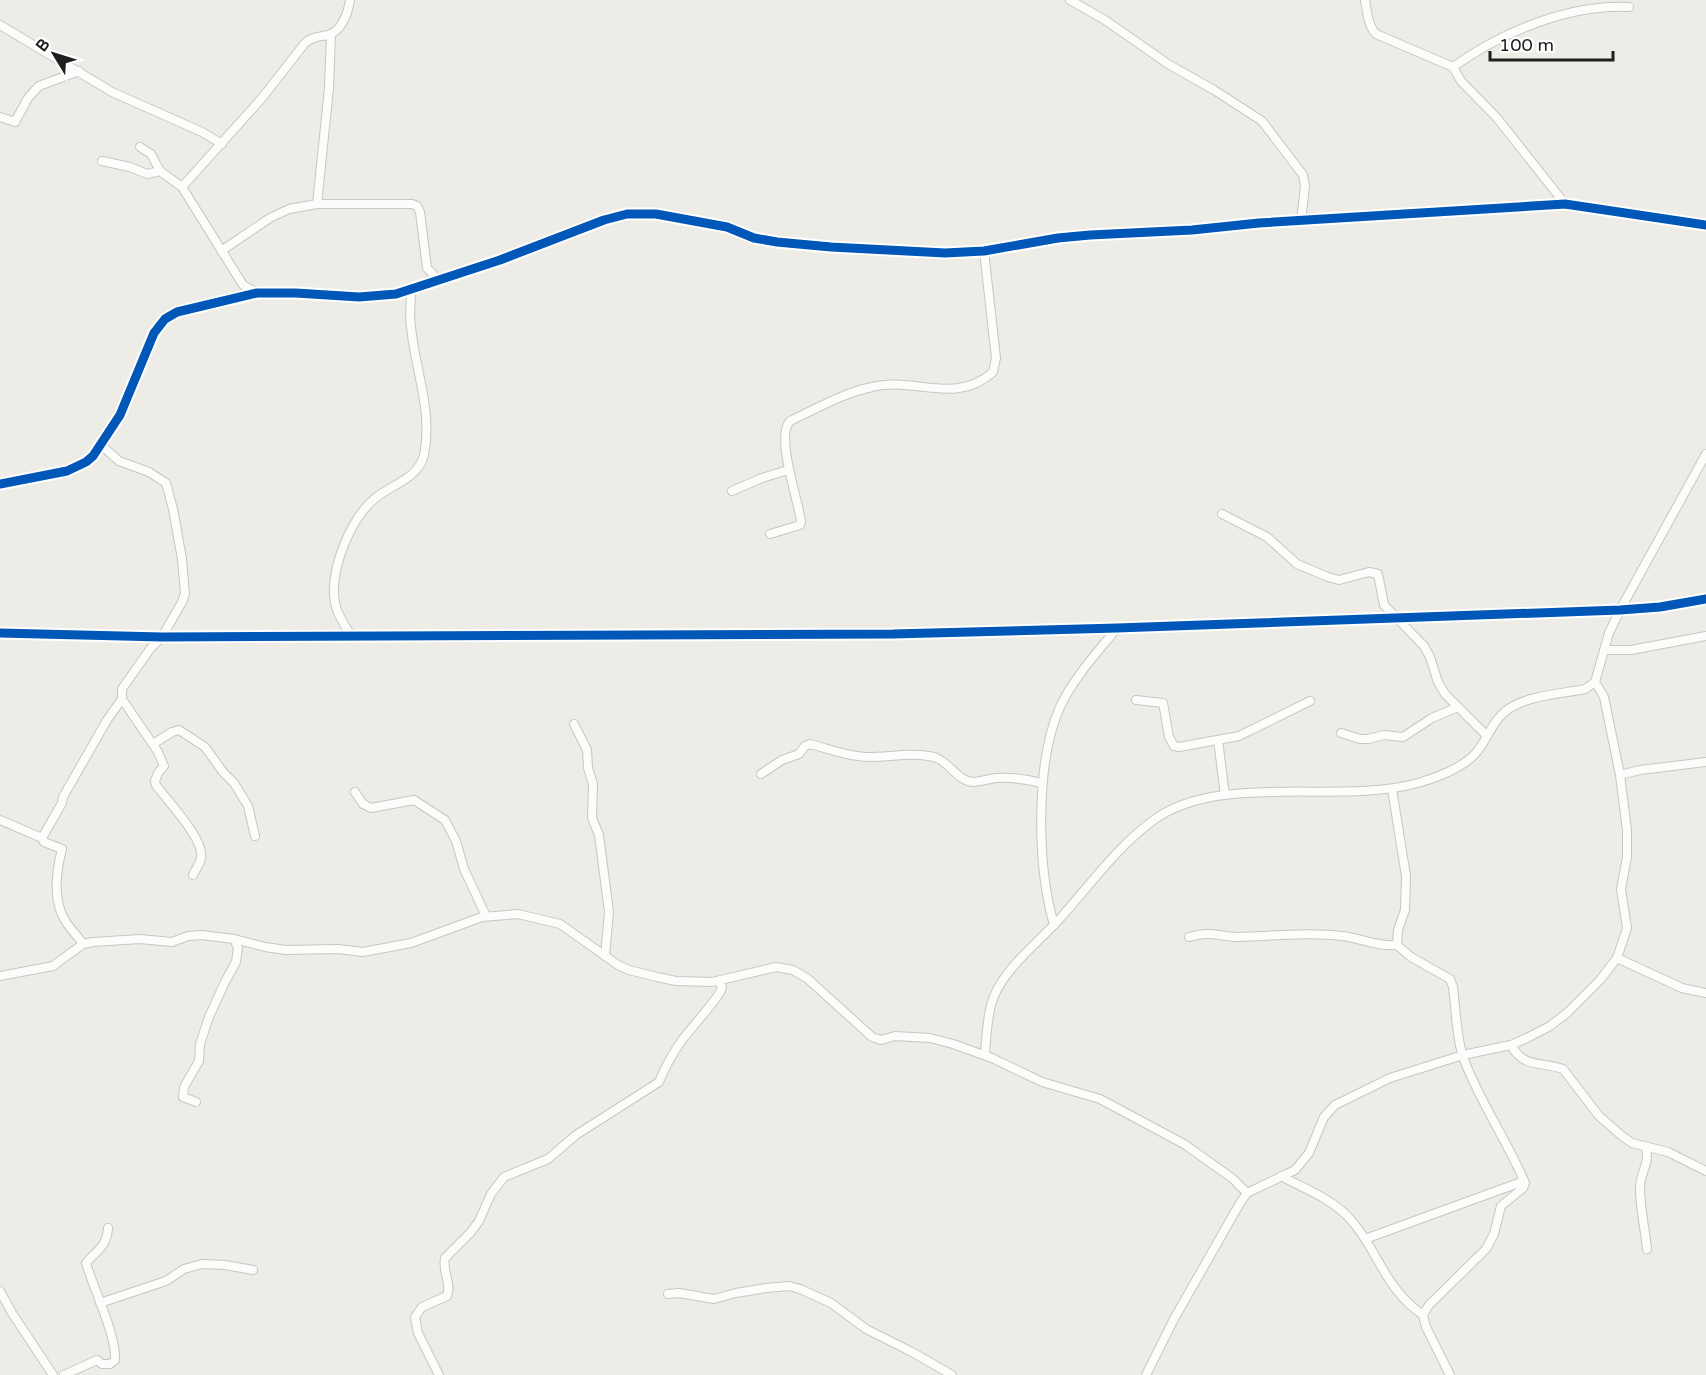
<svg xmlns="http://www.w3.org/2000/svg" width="1706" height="1375" viewBox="0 0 1706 1375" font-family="'Varela Round',sans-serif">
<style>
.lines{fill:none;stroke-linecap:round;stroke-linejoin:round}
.minor-casing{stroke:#c6c6c3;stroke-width:10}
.minor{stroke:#fcfcfb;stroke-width:8}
.cycleway-casing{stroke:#fff;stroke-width:13}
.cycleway{stroke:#0057b8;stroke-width:9}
</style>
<rect width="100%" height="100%" fill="#edece7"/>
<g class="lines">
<defs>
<g id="minor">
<path d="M 1070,0 L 1105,20 L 1168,64 L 1214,90 L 1262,121 L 1303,175 L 1305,186 L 1301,221"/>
<path d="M 1365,0 C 1367,11 1368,26 1376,34 L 1453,67 L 1461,81 L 1497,118 L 1565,204"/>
<path d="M 0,25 L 112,92 L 202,132 L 222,144"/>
<path d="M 1453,67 C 1502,32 1569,4 1629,7"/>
<path d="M 0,117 L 15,122 L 28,98 L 39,86 L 79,71"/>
<path d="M 140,147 L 151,154 L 160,171 L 182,187"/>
<path d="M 102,161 L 130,167 L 147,174 L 160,171"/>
<path d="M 317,204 L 329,88 L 331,34"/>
<path d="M 221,251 L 270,218 L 289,209 L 317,204 L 412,204 L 417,206 L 420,212 L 427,268 L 439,281"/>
<path d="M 257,293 L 243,285 L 182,187 L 262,98 L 305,43 C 313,36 319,37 328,35 C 342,31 348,13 350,0"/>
<path d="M 0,484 L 67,471 L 86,462 L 93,456 L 120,415 L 154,333 L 165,319 L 177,312 L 257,293 L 296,293 L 359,297 L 396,294 L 500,260 L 604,220 L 627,214 L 656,214 L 727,227 L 754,238 L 777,242 L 831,247 L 945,253 L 984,251 L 1058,238 L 1090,235 L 1192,230 L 1259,223 L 1565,204 L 1706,225"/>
<path d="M 732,491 L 762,478 L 788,470"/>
<path d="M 1222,514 L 1267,537 L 1297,564 L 1328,577 L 1339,580 L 1369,572 L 1378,574 L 1384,605 L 1424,646 L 1430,657 L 1438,682 L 1445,694 L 1487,736"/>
<path d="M 770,534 L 800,525 L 801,522 C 799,501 775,437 790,421 C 816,409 843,393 872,387 C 914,376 955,406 993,372 L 996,358 L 984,251"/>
<path d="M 0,633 L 162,637 L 893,634 L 1117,628 L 1620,610 L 1660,607 L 1706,599"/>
<path d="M 351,636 C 345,625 337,615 335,603 C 329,570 351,516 378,496 C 394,484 419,477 424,455 C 433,412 415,369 411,327 C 409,315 411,302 411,290"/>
<path d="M 1604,650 L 1631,650 L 1706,636"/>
<path d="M 122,699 L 158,752 L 164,766 L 158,773 L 155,781 L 156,785 C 167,801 205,839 201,858 C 200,864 195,870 193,875"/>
<path d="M 1136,700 L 1163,703 L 1169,737 L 1174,746 L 1179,747 L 1239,736 L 1310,701"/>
<path d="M 574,724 L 587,750 L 588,768 L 593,784 L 592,818 L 599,835 L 609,912 L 605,956"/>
<path d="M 1341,733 L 1360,739 L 1368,739 L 1384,735 L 1403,737 L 1432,718 L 1458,707"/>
<path d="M 1218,740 L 1225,795"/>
<path d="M 153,744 L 172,732 L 179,730 L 205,747 L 223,772 L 234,783 L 248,806 L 255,836"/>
<path d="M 761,774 L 782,760 L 799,754 L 805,746 L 810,744 C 830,749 849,757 869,757 C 890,757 912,752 934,757 C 949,761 957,781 973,782 C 980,782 988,779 996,778 C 1012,777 1026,779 1041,783"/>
<path d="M 1620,775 L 1640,770 L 1706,762"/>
<path d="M 1392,789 L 1406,876 L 1405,910 L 1398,930 L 1397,945 L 1411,957 L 1450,979 L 1453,987 C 1456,1010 1456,1036 1463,1057 C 1479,1101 1507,1140 1525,1183 L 1523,1188 L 1501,1206 L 1494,1234 L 1486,1249 L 1429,1305 L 1423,1315 L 1426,1327 L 1450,1375"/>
<path d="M 355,792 L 363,804 L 371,808 L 414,800 L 445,820 L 456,841 L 464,869 L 486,916"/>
<path d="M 0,820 L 42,838 L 62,803 L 63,797 L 107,720 L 122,699 L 122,689 L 150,649 L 162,637 L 182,602 L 185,594 L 182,559 L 173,509 L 166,483 L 149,472 L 119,461 L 101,445"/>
<path d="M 42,838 L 44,842 L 62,849 C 56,872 52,901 66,922 C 71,930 78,936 83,944"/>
<path d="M 1054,925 C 1037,866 1035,763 1060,707 C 1074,677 1097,653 1117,628"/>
<path d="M 1189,937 C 1213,930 1218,937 1239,937 C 1274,936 1307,932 1342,936 C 1360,938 1378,947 1397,945"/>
<path d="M 1617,958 L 1682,988 L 1706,993"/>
<path d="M 0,976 L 53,966 L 83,944 L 93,942 L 140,939 L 172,942 L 188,936 L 202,935 L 234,939 L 265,947 L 286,950 L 338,949 L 363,952 L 411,943 L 482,917 L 518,914 L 560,924 L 618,965 L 629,970 L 657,977 L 676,981 L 712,982 L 776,967 L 793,970 L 808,979 L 872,1037 L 881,1040 L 895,1036 L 930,1038 L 953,1044 L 992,1058 L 1042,1082 L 1100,1099 L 1184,1144 L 1232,1178 L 1247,1193"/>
<path d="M 1511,1045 C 1524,1069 1541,1061 1563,1069 L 1599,1116 L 1622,1136 L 1632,1143 L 1668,1152 L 1706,1171"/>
<path d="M 985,1054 C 986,1038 987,1021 991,1005 C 1000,970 1041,941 1064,914 C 1093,881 1119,845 1155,819 C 1222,772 1339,805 1418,783 C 1436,778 1462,768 1475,754 C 1487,741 1492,721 1507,710 C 1528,695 1561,694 1585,689 L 1595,682 L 1609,633 L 1620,610 L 1706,454"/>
<path d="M 196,1102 L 183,1097 L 184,1087 L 199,1061 L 200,1044 L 209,1017 L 225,982 L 236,962 L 238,948 L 234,939"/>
<path d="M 1646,1147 C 1650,1166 1640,1171 1640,1188 C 1640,1208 1645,1229 1647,1249"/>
<path d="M 1281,1176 C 1305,1189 1333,1199 1351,1220 C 1380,1253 1383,1287 1423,1315"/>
<path d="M 1365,1239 L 1524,1181"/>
<path d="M 0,1291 L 12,1313 L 53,1375"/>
<path d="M 668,1294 L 679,1293 L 714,1299 L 736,1293 L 766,1288 L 789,1286 L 800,1289 L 831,1303 L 866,1329 L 912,1352 L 952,1375"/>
<path d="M 100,1303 L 166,1281 L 184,1269 L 202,1264 L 225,1265 L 253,1270"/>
<path d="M 64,1375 L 97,1360 L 102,1364 L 110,1364 L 115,1360 C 117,1337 93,1287 86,1263 C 96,1251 107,1247 108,1228"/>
<path d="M 439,1375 L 418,1333 L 415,1317 L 422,1307 L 447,1296 C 452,1283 442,1272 445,1258 L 471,1232 L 479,1221 L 491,1194 L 504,1177 L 548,1159 L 576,1135 L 659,1082 C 665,1067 673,1053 682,1040 C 690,1029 721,996 722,987 L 718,981"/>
<path d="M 1146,1375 L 1174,1319 L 1240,1203 L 1247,1193 L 1295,1170 L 1309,1153 L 1324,1117 L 1335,1105 L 1390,1078 L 1463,1055 L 1511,1045 L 1527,1038 L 1550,1026 L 1567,1013 L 1600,980 L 1617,958 L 1627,928 L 1621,889 L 1627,857 L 1627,830 L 1620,775 L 1604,697 L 1595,682"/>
</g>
</defs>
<use href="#minor" class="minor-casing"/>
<use href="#minor" class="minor"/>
<defs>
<g id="cycleway">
<path d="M 0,484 L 67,471 L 86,462 L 93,456 L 120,415 L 154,333 L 165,319 L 177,312 L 257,293 L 296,293 L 359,297 L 396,294 L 500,260 L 604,220 L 627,214 L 656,214 L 727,227 L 754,238 L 777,242 L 831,247 L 945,253 L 984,251 L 1058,238 L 1090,235 L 1192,230 L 1259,223 L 1565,204 L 1706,225"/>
<path d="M 0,633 L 162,637 L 893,634 L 1117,628 L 1620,610 L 1660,607 L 1706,599"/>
</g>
</defs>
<use href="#cycleway" class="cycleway-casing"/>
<use href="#cycleway" class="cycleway"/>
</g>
<g transform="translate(54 54) rotate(308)" stroke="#ffffff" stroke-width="4.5" paint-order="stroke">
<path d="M0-4.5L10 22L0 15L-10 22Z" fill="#1f1f1f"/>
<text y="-9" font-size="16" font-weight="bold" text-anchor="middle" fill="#1f1f1f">B</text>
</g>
<path d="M1490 51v9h123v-9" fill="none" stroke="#1f1f1f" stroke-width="3"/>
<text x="1499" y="51" font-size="18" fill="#1f1f1f" stroke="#ffffff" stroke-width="4.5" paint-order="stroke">100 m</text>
</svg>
